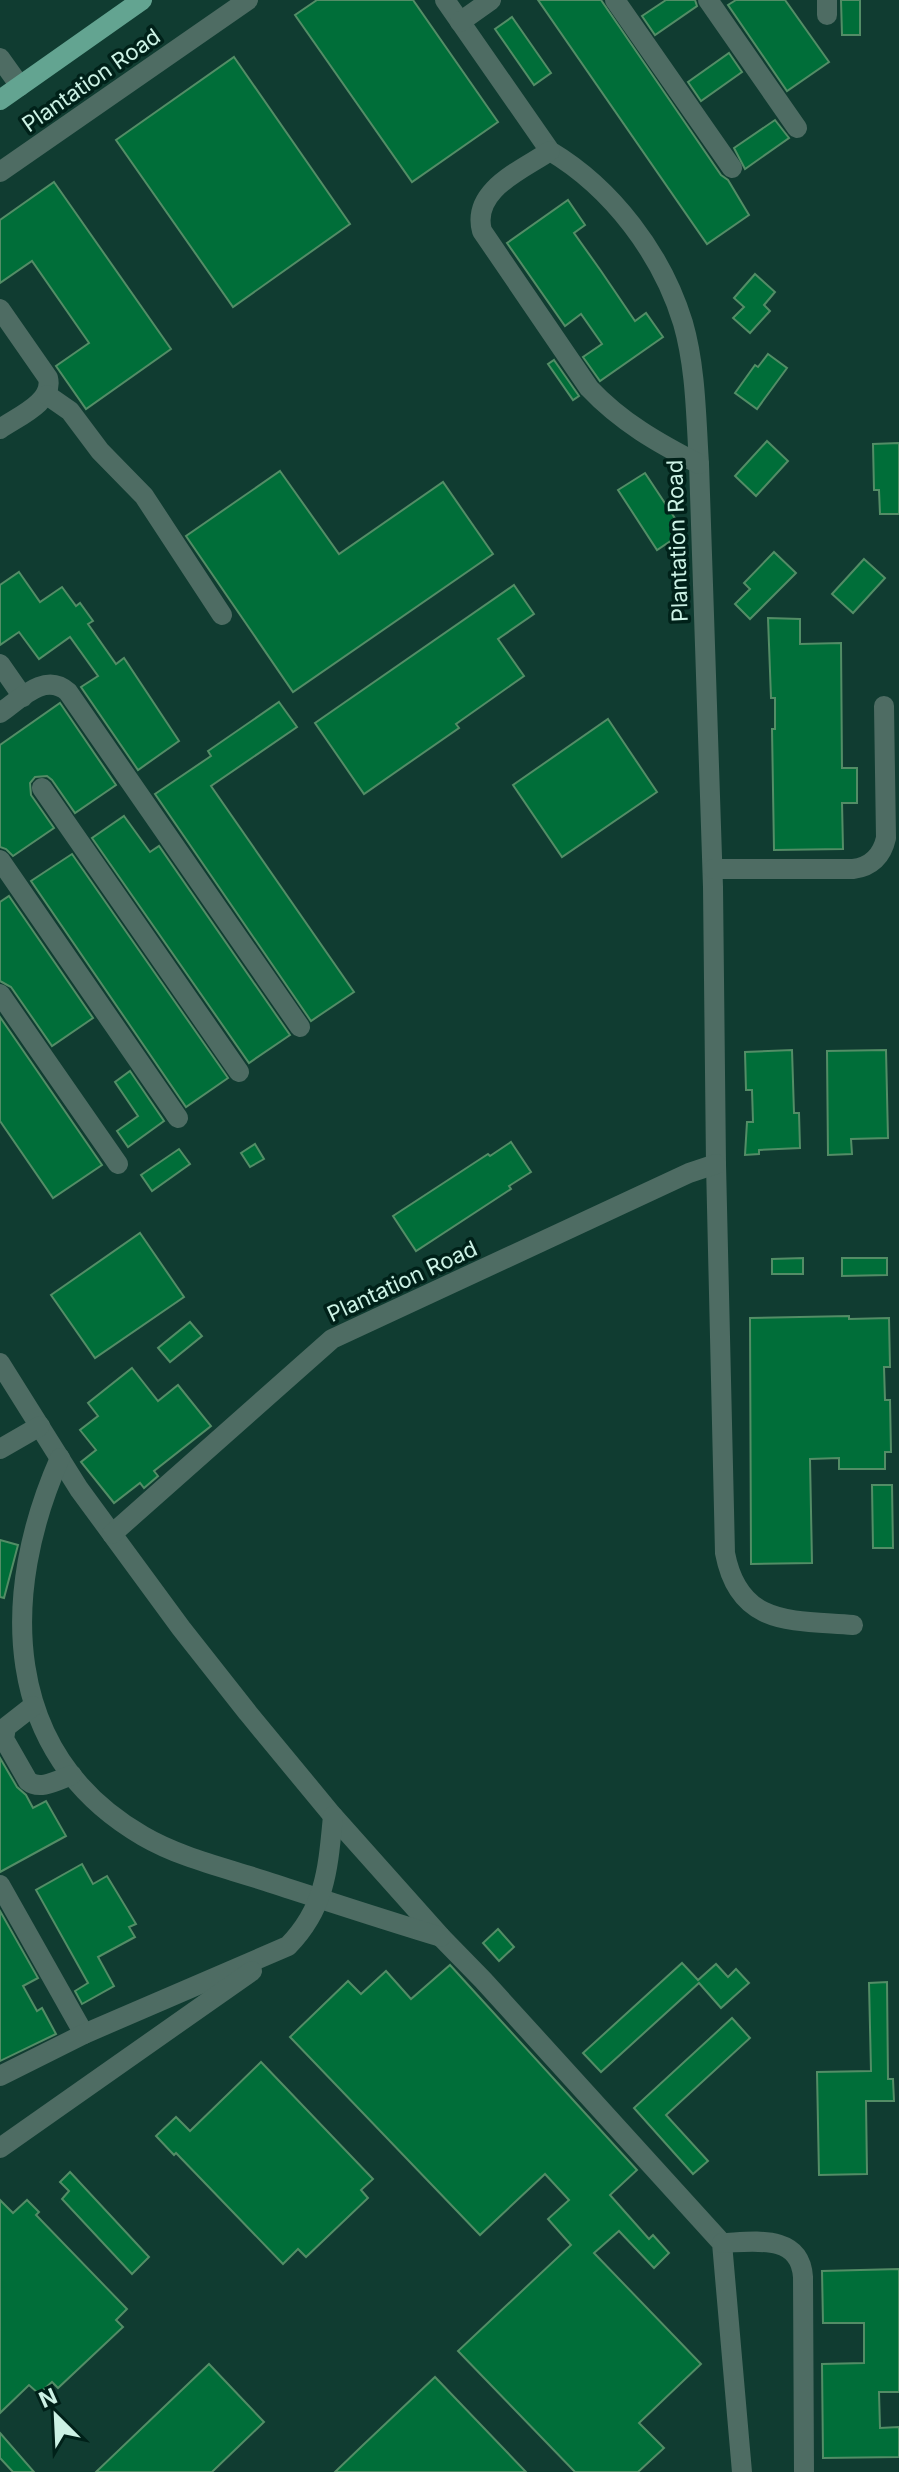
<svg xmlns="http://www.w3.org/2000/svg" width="899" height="2472" viewBox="0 0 899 2472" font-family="Inter,sans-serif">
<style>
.building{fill:#006e39;stroke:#538d66;stroke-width:2}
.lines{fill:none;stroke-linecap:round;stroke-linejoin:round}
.minor{stroke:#4e6c63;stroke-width:20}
.major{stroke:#63a491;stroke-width:20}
.labels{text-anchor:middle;stroke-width:7;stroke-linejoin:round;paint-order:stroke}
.street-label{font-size:22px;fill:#ccf2e5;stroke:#002119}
</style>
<rect width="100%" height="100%" fill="#103c31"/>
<g class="building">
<path d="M 317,0 L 413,0 L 498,122 L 412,182 L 295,15 Z"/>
<path d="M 538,0 L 601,0 L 721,175 L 728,180 L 749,215 L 707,244 Z"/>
<path d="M 666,0 L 695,0 L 697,6 L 655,35 L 642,16 Z"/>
<path d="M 736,0 L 785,0 L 829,62 L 787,91 L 728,5 Z"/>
<path d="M 841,0 L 860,0 L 860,35 L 842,35 Z"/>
<path d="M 512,17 L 551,73 L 534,85 L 495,29 Z"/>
<path d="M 729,53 L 742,72 L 701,101 L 688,82 Z"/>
<path d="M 234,57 L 350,224 L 233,307 L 116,140 Z"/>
<path d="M 775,120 L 789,138 L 745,169 L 734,148 Z"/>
<path d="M 54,182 L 171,349 L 86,409 L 56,366 L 89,343 L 87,340 L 32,261 L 0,283 L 0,220 Z"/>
<path d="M 568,200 L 585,225 L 574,233 L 601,271 L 635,321 L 646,313 L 663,337 L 600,381 L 583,357 L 602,344 L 581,314 L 565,326 L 507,243 Z"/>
<path d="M 755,274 L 775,292 L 764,305 L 770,311 L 750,333 L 733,318 L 744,307 L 734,298 Z"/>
<path d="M 768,354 L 787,368 L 757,409 L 735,393 L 755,365 L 758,367 Z"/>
<path d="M 554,360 L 579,396 L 573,400 L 548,364 Z"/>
<path d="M 767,441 L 788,461 L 756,496 L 735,476 Z"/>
<path d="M 899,443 L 899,514 L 880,514 L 879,490 L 874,490 L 873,444 Z"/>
<path d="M 280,471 L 339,554 L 443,482 L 493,554 L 293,692 L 186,536 Z"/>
<path d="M 645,473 L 684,532 L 657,550 L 618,490 Z"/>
<path d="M 774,552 L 796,573 L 750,619 L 735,604 L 750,589 L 744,583 Z"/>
<path d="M 864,559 L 885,578 L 853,613 L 832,594 Z"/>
<path d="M 19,572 L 40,602 L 62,587 L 76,606 L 80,603 L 93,621 L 88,624 L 116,664 L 124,658 L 179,741 L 138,770 L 81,687 L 98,676 L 70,637 L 39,659 L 19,632 L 0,645 L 0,585 Z"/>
<path d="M 514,585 L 534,614 L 498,639 L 524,676 L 456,724 L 459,728 L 364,794 L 315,723 Z"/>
<path d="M 768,618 L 800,619 L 800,644 L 841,643 L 842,768 L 857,768 L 857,803 L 842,803 L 843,849 L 774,850 L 772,729 L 775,729 L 775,698 L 771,698 Z"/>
<path d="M 279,702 L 297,727 L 211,786 L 354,992 L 311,1021 L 155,794 L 211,756 L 208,751 Z"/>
<path d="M 60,703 L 116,785 L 75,813 L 52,780 L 47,776 L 35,777 L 30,783 L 31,795 L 54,828 L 13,856 L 6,849 L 0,847 L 0,745 Z"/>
<path d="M 608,719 L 657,792 L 562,857 L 513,785 Z"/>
<path d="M 124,816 L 150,852 L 159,846 L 290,1035 L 249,1063 L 92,838 Z"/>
<path d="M 72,854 L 228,1078 L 186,1107 L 31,881 Z"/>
<path d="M 9,896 L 93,1018 L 52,1046 L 11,987 L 0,981 L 0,902 Z"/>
<path d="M 0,1017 L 102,1165 L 53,1198 L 0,1121 Z"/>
<path d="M 792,1050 L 794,1113 L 799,1113 L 800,1148 L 759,1150 L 759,1154 L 745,1155 L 747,1122 L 753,1122 L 752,1090 L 746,1090 L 745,1052 Z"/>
<path d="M 886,1050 L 888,1138 L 851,1139 L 852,1154 L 828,1155 L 827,1051 Z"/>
<path d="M 130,1071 L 164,1121 L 128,1147 L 117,1131 L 138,1116 L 115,1082 Z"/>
<path d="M 511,1142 L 531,1172 L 509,1186 L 511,1189 L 416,1251 L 393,1216 L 488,1154 L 490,1156 Z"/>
<path d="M 255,1144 L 264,1159 L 250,1167 L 241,1153 Z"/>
<path d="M 179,1149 L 190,1164 L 152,1191 L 141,1175 Z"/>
<path d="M 140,1233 L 184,1297 L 95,1358 L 51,1295 Z"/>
<path d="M 803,1258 L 803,1274 L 772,1274 L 772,1259 Z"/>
<path d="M 842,1258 L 887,1258 L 887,1275 L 842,1276 Z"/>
<path d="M 849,1316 L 849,1319 L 889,1318 L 890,1367 L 884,1367 L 885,1400 L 890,1400 L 891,1452 L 885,1452 L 885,1469 L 839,1469 L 839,1458 L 810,1459 L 812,1563 L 751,1564 L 750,1318 Z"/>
<path d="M 190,1322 L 202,1336 L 170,1362 L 158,1348 Z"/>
<path d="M 132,1368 L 158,1401 L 178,1385 L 211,1426 L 154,1471 L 158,1476 L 144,1488 L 140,1483 L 114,1503 L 81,1462 L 96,1450 L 80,1430 L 98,1416 L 88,1403 Z"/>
<path d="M 872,1485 L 892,1485 L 893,1548 L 873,1548 Z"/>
<path d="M 0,1540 L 18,1545 L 4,1598 L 0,1597 Z"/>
<path d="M 0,1758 L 17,1787 L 26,1795 L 33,1808 L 46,1801 L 66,1836 L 0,1872 Z"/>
<path d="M 82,1864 L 93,1884 L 107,1876 L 136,1924 L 129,1927 L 135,1937 L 98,1957 L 114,1986 L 82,2004 L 75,1991 L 88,1983 L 36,1890 Z"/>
<path d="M 0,1911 L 38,1978 L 23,1986 L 37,2011 L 42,2008 L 56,2034 L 0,2061 Z"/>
<path d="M 498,1929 L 514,1947 L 499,1961 L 483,1943 Z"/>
<path d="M 682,1963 L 698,1980 L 716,1964 L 728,1977 L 736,1969 L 749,1983 L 721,2008 L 699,1983 L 601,2072 L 583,2053 Z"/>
<path d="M 450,1965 L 637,2170 L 610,2195 L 649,2239 L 653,2235 L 669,2253 L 654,2268 L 619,2231 L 594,2253 L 701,2364 L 639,2423 L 664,2448 L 638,2472 L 575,2472 L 458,2351 L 571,2245 L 548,2219 L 569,2200 L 545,2174 L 480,2235 L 290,2037 L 348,1981 L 361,1994 L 386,1971 L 411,1999 Z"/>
<path d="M 887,1982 L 888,2079 L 893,2079 L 894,2101 L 866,2101 L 867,2174 L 819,2175 L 817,2072 L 871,2071 L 869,1983 Z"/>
<path d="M 732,2018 L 750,2038 L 666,2115 L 708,2161 L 693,2174 L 634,2108 Z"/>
<path d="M 261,2062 L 373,2179 L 361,2190 L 368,2198 L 306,2257 L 298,2249 L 283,2264 L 176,2153 L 174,2155 L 156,2136 L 176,2117 L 190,2131 Z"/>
<path d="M 70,2172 L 149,2257 L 132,2274 L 62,2199 L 69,2191 L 60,2182 Z"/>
<path d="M 0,2200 L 13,2213 L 27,2200 L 39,2212 L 36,2215 L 127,2309 L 116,2320 L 123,2327 L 58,2388 L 52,2382 L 39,2394 L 29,2385 L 0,2413 Z"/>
<path d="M 899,2269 L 899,2392 L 879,2392 L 880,2428 L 899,2427 L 899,2457 L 823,2458 L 822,2364 L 864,2363 L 864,2323 L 823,2323 L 822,2271 Z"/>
<path d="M 209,2364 L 264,2422 L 212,2472 L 96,2472 Z"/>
<path d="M 435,2377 L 526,2472 L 335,2472 L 362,2446 Z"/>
<path d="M 0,2433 L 34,2472 L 13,2472 L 0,2458 Z"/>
</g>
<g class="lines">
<g class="minor">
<path d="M 445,0 L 550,151 C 612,188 662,254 683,323 C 696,368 696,418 699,464 L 713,887 L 716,1164 L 725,1553 C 739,1627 792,1620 853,1625"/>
<path d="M 615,0 L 732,168"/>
<path d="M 708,0 L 797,128"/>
<path d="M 827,15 L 827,0"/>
<path d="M 460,22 L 491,0"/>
<path d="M 0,58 L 20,86"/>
<path d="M 550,151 C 522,170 471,190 482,231 L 589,388 C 621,422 658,443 699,464"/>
<path d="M 0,172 L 248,0"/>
<path d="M 0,309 L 48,378 C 54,402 17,417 0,429"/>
<path d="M 47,395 L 70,411 L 100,451 L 144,496 L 222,615"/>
<path d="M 0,664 L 23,697"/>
<path d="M 0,713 C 19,700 45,671 68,692 L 300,1027"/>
<path d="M 42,788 L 239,1072"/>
<path d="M 0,860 L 178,1118"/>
<path d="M 713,869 L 853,869 C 871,867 882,856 886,838 L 884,706"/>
<path d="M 0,994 L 118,1164"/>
<path d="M 0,1363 L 79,1489 L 181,1628 L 248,1713 L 333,1816 L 441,1937 L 483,1980 L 722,2243 L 742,2472"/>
<path d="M 0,1449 L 40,1426"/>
<path d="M 60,1458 C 0,1593 0,1753 143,1836 C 179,1857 222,1867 262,1880 C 321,1899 381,1919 441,1937"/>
<path d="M 112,1534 L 332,1339 L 689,1173 L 716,1164"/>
<path d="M 33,1706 L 6,1727 L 4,1739 L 28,1781 C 40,1791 58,1780 72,1775"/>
<path d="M 0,1885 L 84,2034"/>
<path d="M 0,2076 L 84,2034 L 288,1946 C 326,1907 328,1868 333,1816"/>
<path d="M 0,2148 L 252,1971"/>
<path d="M 722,2243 C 753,2242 800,2233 803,2277 L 804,2472"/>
</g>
<path class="major" d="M 0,100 L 142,0"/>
</g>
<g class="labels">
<g class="street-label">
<text transform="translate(91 80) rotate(-35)" y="8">Plantation Road</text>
<text transform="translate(677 541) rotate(-92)" y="8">Plantation Road</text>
<text transform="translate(402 1281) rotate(-25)" y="8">Plantation Road</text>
</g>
</g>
<g transform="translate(56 2416) rotate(336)" stroke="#002119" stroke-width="6" paint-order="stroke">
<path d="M0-6L14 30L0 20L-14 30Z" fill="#ccf2e5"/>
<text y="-12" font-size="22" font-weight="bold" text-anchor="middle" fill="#ccf2e5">N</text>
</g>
</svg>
